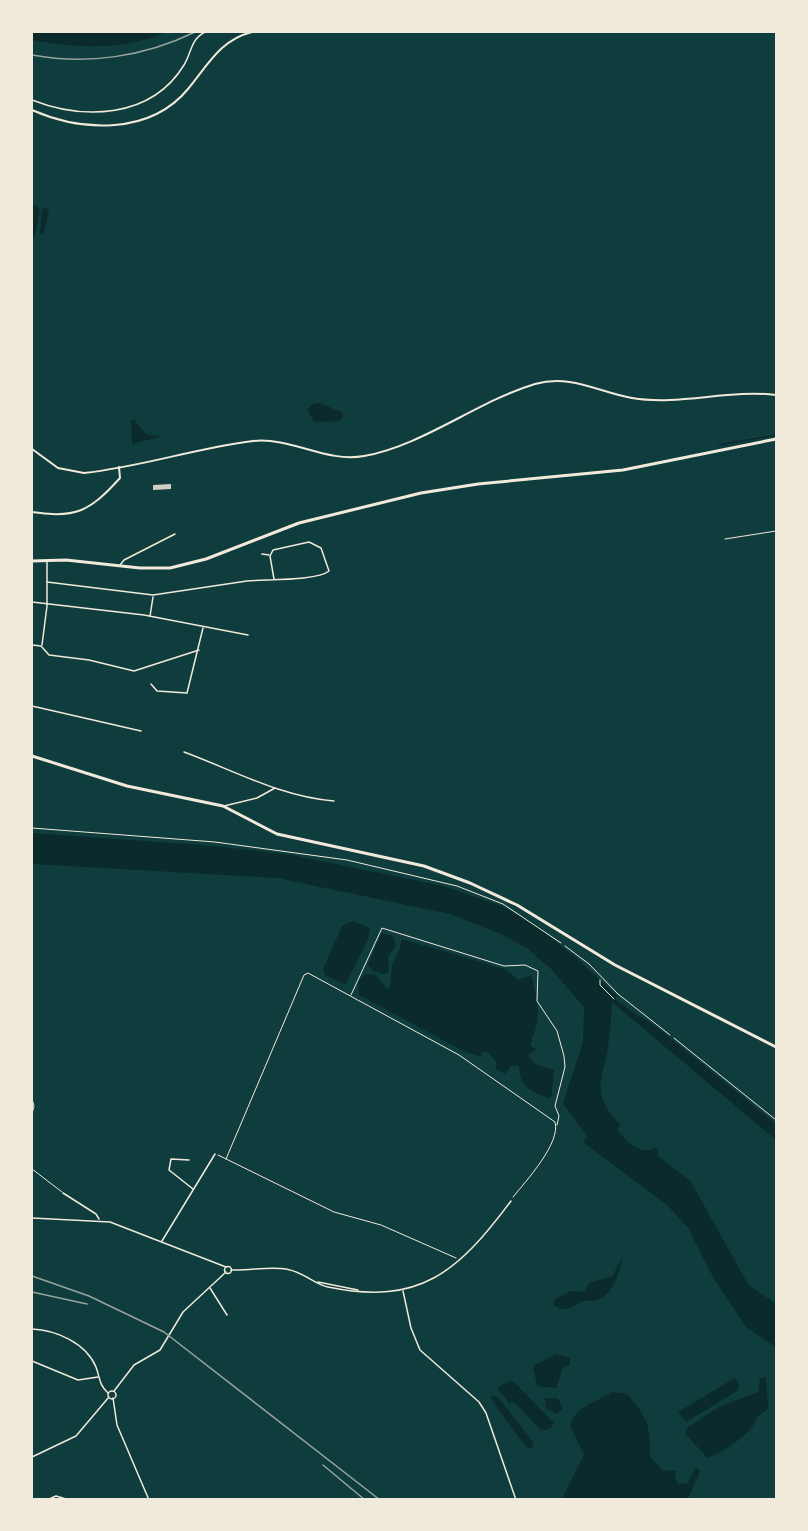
<svg xmlns="http://www.w3.org/2000/svg" width="808" height="1531" viewBox="0 0 808 1531" font-family="Commissioner,sans-serif">
<style>
.water{fill:#0a2a2b}
.lines{fill:none;stroke-linecap:round;stroke-linejoin:round}
.stream{stroke:#0a2a2b;stroke-width:1.5}
.building{fill:#cfcfc3}
.path{stroke:#f1e9da;stroke-width:1}
.service{stroke:#f1e9da;stroke-width:1}
.minor{stroke:#f1e9da;stroke-width:1.5}
.tertiary{stroke:#f1e9da;stroke-width:2}
.secondary{stroke:#f1e9da;stroke-width:3}
.rail{stroke:#97a49c;stroke-width:1.5}
</style>
<rect width="100%" height="100%" fill="#0f3d3e"/>
<g class="water">
<path d="M 32,32 L 166,32 C 126,51 74,48 32,40 Z"/>
<path d="M 35,205 L 40,209 L 35,235 L 32,237 L 32,206 Z"/>
<path d="M 45,207 L 49,211 L 44,232 L 40,234 L 42,210 Z"/>
<path d="M 320,403 L 343,413 L 343,418 L 339,421 L 314,422 L 307,410 L 313,404 Z"/>
<path d="M 131,420 L 134,420 L 147,435 L 163,436 L 132,444 Z"/>
<path d="M 32,833 L 214,846 L 292,855 L 443,886 L 501,906 L 528,920 L 574,956 L 617,996 L 615,999 C 629,1011 641,1016 655,1026 L 776,1124 L 776,1140 L 612,1002 C 611,1013 611,1027 609,1039 C 605,1078 587,1092 621,1125 L 617,1129 C 622,1138 637,1152 649,1150 C 652,1149 655,1148 658,1148 L 657,1155 L 691,1182 L 748,1284 L 776,1304 L 776,1347 L 746,1327 L 714,1279 L 688,1228 L 666,1204 L 583,1142 L 587,1137 L 563,1103 L 583,1042 L 584,1007 L 552,970 L 528,949 L 503,935 L 450,914 L 277,878 L 32,864 Z"/>
<path d="M 353,921 L 370,928 C 369,944 351,970 346,985 L 325,975 L 323,969 L 342,926 Z"/>
<path d="M 382,933 L 393,936 L 396,946 L 388,956 L 389,972 L 384,974 L 372,971 L 368,964 Z"/>
<path d="M 402,939 L 507,970 L 518,980 L 531,975 C 535,991 540,1007 537,1023 C 536,1031 531,1038 531,1046 L 536,1049 L 528,1056 L 537,1065 L 554,1070 L 551,1099 C 533,1092 519,1088 519,1066 L 511,1066 L 505,1074 L 495,1069 L 497,1062 L 487,1052 L 483,1052 L 481,1057 L 463,1051 L 359,995 L 358,982 L 366,974 L 376,975 L 387,989 L 390,987 L 392,965 L 400,948 Z"/>
<path d="M 623,1257 C 618,1273 616,1292 597,1300 C 591,1303 586,1298 579,1303 C 571,1308 563,1313 554,1305 L 555,1299 L 571,1291 L 585,1292 L 589,1283 L 612,1276 Z"/>
<path d="M 556,1354 L 570,1358 L 570,1365 L 563,1368 L 556,1388 L 537,1386 L 533,1366 Z"/>
<path d="M 735,1378 L 739,1385 L 737,1391 L 686,1422 L 678,1412 Z"/>
<path d="M 760,1378 L 766,1378 L 768,1409 L 757,1417 C 753,1434 724,1451 708,1458 L 685,1434 L 687,1428 L 719,1407 L 758,1392 Z"/>
<path d="M 512,1380 L 554,1423 L 551,1428 L 542,1431 L 514,1402 L 509,1403 L 497,1388 Z"/>
<path d="M 612,1392 L 627,1394 C 647,1417 651,1426 650,1456 L 662,1470 L 676,1471 L 675,1479 L 679,1484 L 687,1483 L 696,1468 L 700,1471 L 688,1499 L 562,1499 L 584,1455 L 570,1426 C 575,1406 595,1403 612,1392 Z"/>
<path d="M 490,1396 L 498,1397 L 533,1442 L 533,1448 L 528,1448 C 524,1445 490,1399 490,1396 Z"/>
<path d="M 545,1398 L 558,1398 L 563,1409 L 557,1414 L 546,1408 Z"/>
</g>
<g class="lines">
<path class="stream" d="M 719,445 L 776,435"/>
</g>
<path class="building" d="M 171,484 L 171,489 L 153,490 L 153,485 Z"/>
<g class="lines">
<g class="path">
<path d="M 725,539 L 776,531"/>
<path d="M 32,828 L 215,842 L 347,860 L 457,886 L 503,904 L 561,943"/>
<path d="M 600,980 L 600,985 L 614,999"/>
<path d="M 351,995 L 382,928 L 504,966 L 525,965 L 538,971 L 537,1001 L 557,1031 L 564,1056 L 565,1067 L 555,1106 L 559,1116 L 557,1125"/>
<path d="M 674,1038 L 776,1120"/>
<path d="M 218,1155 L 334,1212 L 381,1225 L 456,1258"/>
<path d="M 226,1159 L 304,975 L 308,973 L 459,1055 L 555,1122 C 561,1143 526,1181 513,1197"/>
</g>
<g class="service">
<path d="M 565,946 L 589,964 L 618,994 L 670,1035"/>
<path d="M 32,1099 L 34,1106 L 32,1114"/>
<path d="M 32,1169 L 62,1192"/>
</g>
<g class="minor">
<path d="M 32,100 C 83,120 151,119 184,65 C 192,52 190,40 205,32"/>
<path d="M 262,554 L 269,555"/>
<path d="M 120,565 L 124,560 L 175,534"/>
<path d="M 47,582 L 153,595 L 247,581 C 264,579 317,581 329,571 L 321,548 L 309,542 L 273,550 L 270,556 L 274,579"/>
<path d="M 32,602 L 144,615 L 248,635"/>
<path d="M 150,616 L 153,597"/>
<path d="M 32,645 L 41,646 L 49,655 L 89,660 L 134,671 L 199,650"/>
<path d="M 42,645 L 47,606 L 47,561"/>
<path d="M 151,684 L 157,691 L 187,693 L 203,628"/>
<path d="M 32,706 L 141,731"/>
<path d="M 184,752 C 233,770 281,797 334,801"/>
<path d="M 224,806 L 257,798 L 275,788"/>
<path d="M 189,1160 L 171,1159 L 169,1170 L 193,1189"/>
<path d="M 63,1193 L 96,1214 L 99,1219"/>
<path d="M 32,1218 L 110,1222 L 226,1267"/>
<path d="M 162,1241 L 215,1154"/>
<circle cx="228" cy="1270" r="3.5"/>
<path d="M 231,1270 C 250,1271 268,1266 286,1269 C 304,1272 314,1284 328,1287 C 420,1306 458,1272 511,1201"/>
<path d="M 318,1282 L 358,1290"/>
<path d="M 210,1288 L 227,1315"/>
<path d="M 403,1291 L 411,1328 L 420,1350 L 479,1402 L 486,1413 L 516,1500"/>
<path d="M 32,1329 C 56,1330 86,1343 96,1367 C 100,1378 99,1385 108,1393"/>
<path d="M 32,1361 L 78,1380 L 98,1377"/>
<path d="M 114,1391 L 134,1365 L 160,1350 L 183,1312 L 226,1272"/>
<circle cx="112" cy="1395" r="4"/>
<path d="M 113,1398 L 117,1425 L 149,1500"/>
<path d="M 32,1457 L 76,1436 L 109,1397"/>
<path d="M 47,1500 L 56,1496 L 66,1499"/>
</g>
<g class="tertiary">
<path d="M 289,32 L 353,32"/>
<path d="M 32,110 C 82,132 150,135 188,89 C 208,65 220,40 252,32"/>
<path d="M 32,449 L 58,468 L 84,473 C 141,467 196,448 253,441 C 292,437 326,463 364,456 C 422,446 478,401 535,384 C 571,374 598,392 632,398 C 679,406 729,389 776,395"/>
<path d="M 32,512 C 76,519 90,511 120,478 L 119,467"/>
</g>
<g class="secondary">
<path d="M 32,561 L 66,560 L 140,568 L 170,568 L 206,559 L 299,523 L 421,493 L 478,484 L 623,470 L 776,439"/>
<path d="M 32,756 L 127,786 L 223,806 L 277,834 L 424,866 L 470,883 L 517,905 L 615,965 L 776,1047"/>
</g>
<g class="rail">
<path d="M 32,55 C 87,65 144,57 195,32"/>
<path d="M 32,1276 L 89,1296 L 164,1332 L 380,1500"/>
<path d="M 32,1292 L 87,1304"/>
<path d="M 323,1465 L 365,1500"/>
</g>
</g>
<rect width="808" height="1531" fill="none" stroke="#f1e9da" stroke-width="66"/>
</svg>
